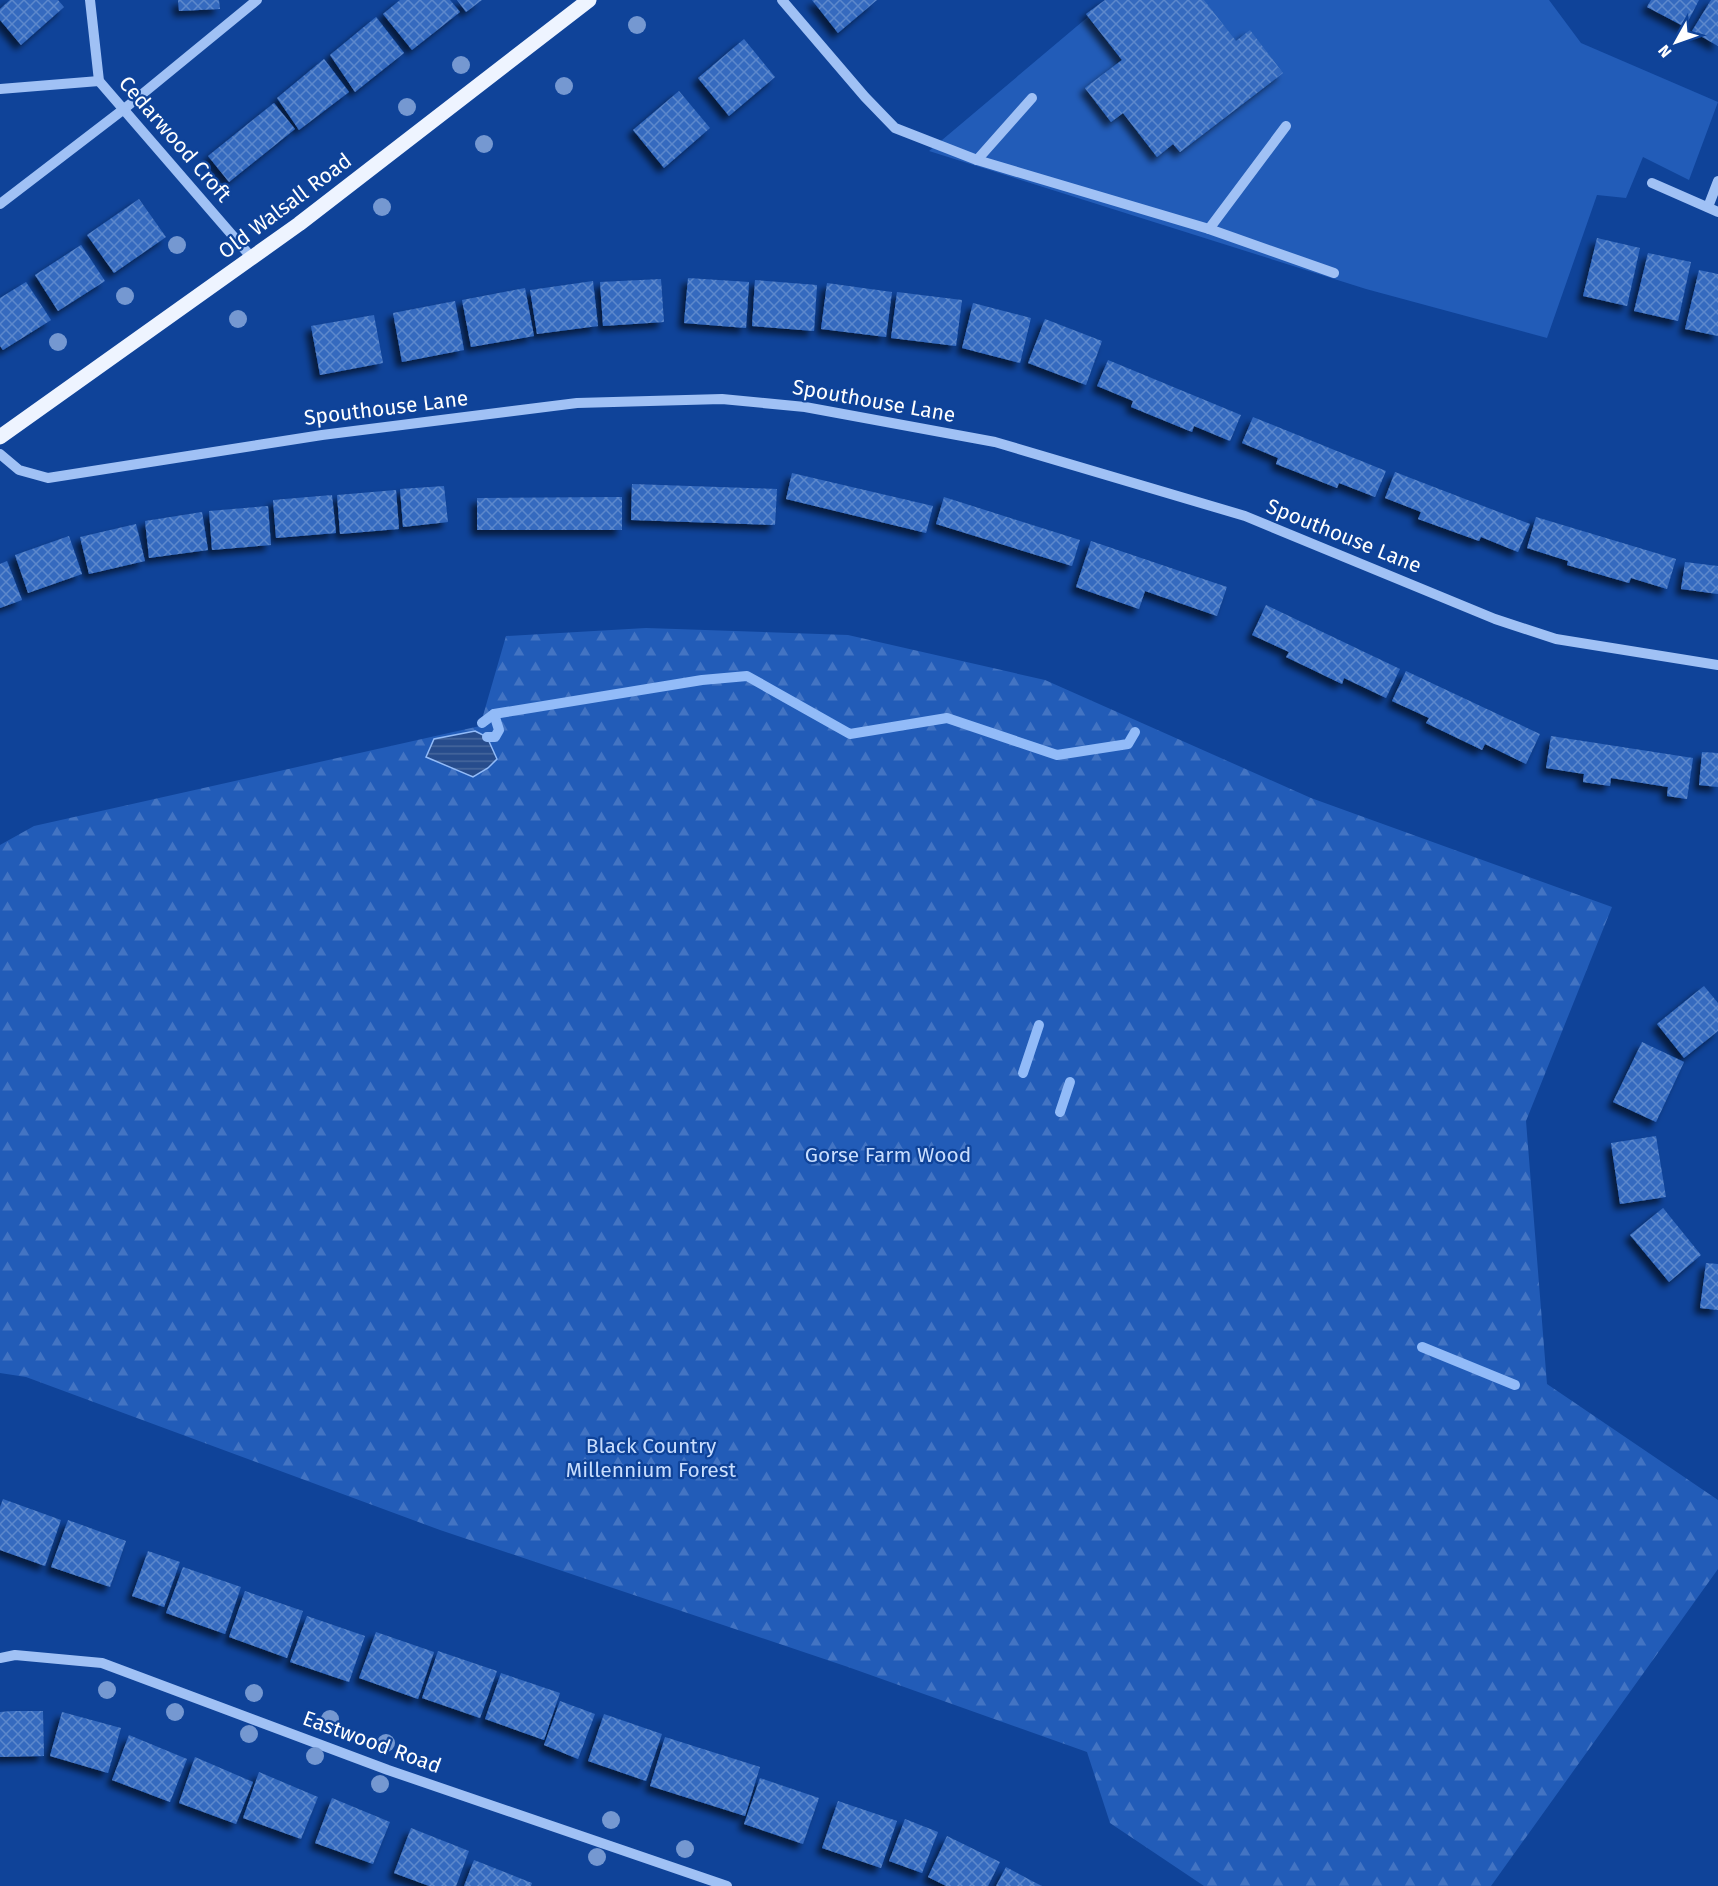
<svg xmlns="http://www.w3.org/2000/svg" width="1718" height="1886" viewBox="0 0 1718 1886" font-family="'Fira Sans',sans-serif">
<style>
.forest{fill:url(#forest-firs)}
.green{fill:#225cb8}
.water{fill:url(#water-rules);stroke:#92bbf8;stroke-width:1.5}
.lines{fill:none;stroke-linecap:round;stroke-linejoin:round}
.stream{stroke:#92bbf8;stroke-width:10}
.building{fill:url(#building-cross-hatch);filter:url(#shadow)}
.minor{stroke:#a0c1f5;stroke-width:10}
.major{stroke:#eef4ff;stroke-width:15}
.tree{fill:#7598d1}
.labels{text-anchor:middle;stroke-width:4.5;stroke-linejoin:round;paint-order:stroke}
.street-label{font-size:21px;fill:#fff;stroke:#0f4399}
.park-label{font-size:21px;fill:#c9defe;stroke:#0f4399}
</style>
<defs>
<pattern id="forest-firs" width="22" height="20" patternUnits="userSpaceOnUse" patternTransform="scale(1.5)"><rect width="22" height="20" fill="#225cb8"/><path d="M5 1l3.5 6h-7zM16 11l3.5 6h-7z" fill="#4374c3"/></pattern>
<pattern id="water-rules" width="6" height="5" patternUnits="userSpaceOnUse" patternTransform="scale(1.5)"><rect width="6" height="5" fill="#274c8c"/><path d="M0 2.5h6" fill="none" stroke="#47679d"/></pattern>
<pattern id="building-cross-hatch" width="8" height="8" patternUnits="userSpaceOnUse" patternTransform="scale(1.5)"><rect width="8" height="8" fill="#346abf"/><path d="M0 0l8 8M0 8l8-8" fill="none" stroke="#5d88cc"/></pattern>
<filter id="shadow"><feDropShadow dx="-5.5" dy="5.5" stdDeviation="3" flood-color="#0009"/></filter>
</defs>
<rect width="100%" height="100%" fill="#0f4399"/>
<path class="forest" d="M 646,628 L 848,635 L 1045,680 L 1311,798 L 1612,907 L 1526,1121 L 1547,1384 L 1718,1500 L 1718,1569 L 1491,1886 L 1204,1886 L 1110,1823 L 1087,1752 L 848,1667 L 440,1530 L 26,1377 L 0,1373 L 0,845 L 34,826 L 480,726 L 506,636 Z"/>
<path class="green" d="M 1108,0 L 1549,0 L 1581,43 L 1718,102 L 1689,180 L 1643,157 L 1626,198 L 1597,195 L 1547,338 L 1366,289 L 929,151 Z"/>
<path class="water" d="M 475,731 L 487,737 L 497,759 L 488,768 L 473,777 L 426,757 L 434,739 Z"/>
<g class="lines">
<g class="stream">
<path d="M 482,723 L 494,714 L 702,680 L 747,676 L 850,734 L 947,718 L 1057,755 L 1128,744 L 1135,732"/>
<path d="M 487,737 L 495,737 L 499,730 L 494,714"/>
<path d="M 1023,1073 L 1039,1025"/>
<path d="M 1060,1112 L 1070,1082"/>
<path d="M 1422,1347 L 1515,1385"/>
</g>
</g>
<g class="building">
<path d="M 10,0 L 58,0 L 64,7 L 21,45 L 0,20 L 0,9 Z"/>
<path d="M 178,0 L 219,0 L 220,9 L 179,11 Z"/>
<path d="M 400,0 L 450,0 L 460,12 L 412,50 L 383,14 Z"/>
<path d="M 457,0 L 482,0 L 466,12 Z"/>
<path d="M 812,0 L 877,0 L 838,33 Z"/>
<path d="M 1105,0 L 1204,0 L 1236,41 L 1250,30 L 1283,73 L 1180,152 L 1173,144 L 1157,157 L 1123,113 L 1111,122 L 1085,88 L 1122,60 L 1086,14 Z"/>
<path d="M 1651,0 L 1699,0 L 1685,27 L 1647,7 Z"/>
<path d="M 1711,0 L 1718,0 L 1718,46 L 1692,31 Z"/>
<path d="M 376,17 L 404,53 L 355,92 L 330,55 Z"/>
<path d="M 744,39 L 775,77 L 729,116 L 698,78 Z"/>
<path d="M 324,59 L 349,92 L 299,130 L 277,98 Z"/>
<path d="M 679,91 L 710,128 L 664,168 L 633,130 Z"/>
<path d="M 274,103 L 295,129 L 229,182 L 208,156 Z"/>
<path d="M 139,199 L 166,237 L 114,273 L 87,235 Z"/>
<path d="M 1597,238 L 1640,248 L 1627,306 L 1583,296 Z"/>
<path d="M 81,245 L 105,281 L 58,311 L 35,275 Z"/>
<path d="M 1648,253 L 1691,262 L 1678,321 L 1634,311 Z"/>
<path d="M 1699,270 L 1718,274 L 1718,336 L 1685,329 Z"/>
<path d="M 688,278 L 749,282 L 746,328 L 684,323 Z"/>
<path d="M 661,279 L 664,322 L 603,326 L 600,282 Z"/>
<path d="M 755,280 L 817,285 L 814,331 L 752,326 Z"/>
<path d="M 593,281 L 598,326 L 537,334 L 530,290 Z"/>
<path d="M 26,282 L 51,320 L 3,350 L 0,346 L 0,298 Z"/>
<path d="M 827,283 L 892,292 L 886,337 L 821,329 Z"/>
<path d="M 525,288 L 534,336 L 471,347 L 462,300 Z"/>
<path d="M 897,292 L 962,300 L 956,346 L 891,338 Z"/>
<path d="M 455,301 L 464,350 L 402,362 L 393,313 Z"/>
<path d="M 973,303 L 1031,318 L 1020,363 L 962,348 Z"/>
<path d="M 374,315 L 383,363 L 320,375 L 311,326 Z"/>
<path d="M 1045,319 L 1102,341 L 1086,385 L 1028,363 Z"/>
<path d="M 1108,360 L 1241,415 L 1230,441 L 1194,426 L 1192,432 L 1131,407 L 1133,401 L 1097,386 Z"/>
<path d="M 1253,417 L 1386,471 L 1375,497 L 1339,483 L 1337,488 L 1276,464 L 1278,458 L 1242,443 Z"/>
<path d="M 1395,472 L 1530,524 L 1518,552 L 1481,537 L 1479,541 L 1418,519 L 1421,512 L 1385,498 Z"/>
<path d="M 792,473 L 933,506 L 926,533 L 786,499 Z"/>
<path d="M 632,484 L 777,489 L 775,525 L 631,520 Z"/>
<path d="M 444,486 L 448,522 L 403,527 L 400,489 Z"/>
<path d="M 396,490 L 399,529 L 340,534 L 337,495 Z"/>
<path d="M 332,495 L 336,533 L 276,538 L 273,500 Z"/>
<path d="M 622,497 L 622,530 L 477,530 L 477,498 Z"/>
<path d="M 944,497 L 1080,540 L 1072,566 L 936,524 Z"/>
<path d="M 268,506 L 271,545 L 212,550 L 209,511 Z"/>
<path d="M 202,512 L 208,550 L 149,558 L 145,521 Z"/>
<path d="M 1536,517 L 1676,559 L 1667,589 L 1631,578 L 1629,583 L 1567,565 L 1568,561 L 1527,548 Z"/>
<path d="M 136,524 L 145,561 L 89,574 L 80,537 Z"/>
<path d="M 69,536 L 82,574 L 28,593 L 15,555 Z"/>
<path d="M 1091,541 L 1227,587 L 1217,616 L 1145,591 L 1139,609 L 1076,587 Z"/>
<path d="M 7,561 L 22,600 L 0,608 L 0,564 Z"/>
<path d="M 1685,562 L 1718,566 L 1718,594 L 1681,589 Z"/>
<path d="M 1266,605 L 1400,669 L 1386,698 L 1344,678 L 1342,684 L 1286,657 L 1289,652 L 1252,635 Z"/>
<path d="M 1406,671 L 1540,734 L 1526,764 L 1485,744 L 1482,750 L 1426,723 L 1429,718 L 1392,701 Z"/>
<path d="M 1551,736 L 1693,758 L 1687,799 L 1667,796 L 1668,787 L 1611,778 L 1610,786 L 1583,782 L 1584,774 L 1546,768 Z"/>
<path d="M 1702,752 L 1718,753 L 1718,787 L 1699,785 Z"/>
<path d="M 1704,986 L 1718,1003 L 1718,1031 L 1684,1058 L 1657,1024 Z"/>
<path d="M 1642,1042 L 1684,1062 L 1656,1122 L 1613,1102 Z"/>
<path d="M 1656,1136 L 1666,1197 L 1620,1204 L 1611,1143 Z"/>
<path d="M 1663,1208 L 1701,1255 L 1669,1282 L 1630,1235 Z"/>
<path d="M 1706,1263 L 1718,1264 L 1718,1310 L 1700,1308 Z"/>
<path d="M 3,1499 L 61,1520 L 45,1566 L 0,1550 L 0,1507 Z"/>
<path d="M 68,1520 L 126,1541 L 110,1587 L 51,1567 Z"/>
<path d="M 148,1551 L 180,1562 L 164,1607 L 132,1596 Z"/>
<path d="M 183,1567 L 241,1587 L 225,1634 L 166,1613 Z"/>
<path d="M 245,1591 L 303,1611 L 287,1658 L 229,1637 Z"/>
<path d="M 307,1616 L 365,1636 L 349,1682 L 290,1662 Z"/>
<path d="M 376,1632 L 434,1652 L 418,1699 L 359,1678 Z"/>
<path d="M 438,1651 L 497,1671 L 480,1718 L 422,1698 Z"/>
<path d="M 501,1673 L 560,1693 L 544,1740 L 485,1719 Z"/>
<path d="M 560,1701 L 595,1714 L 578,1759 L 544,1745 Z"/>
<path d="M 12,1711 L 43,1711 L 44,1756 L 0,1757 L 0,1712 Z"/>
<path d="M 62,1712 L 121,1728 L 108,1773 L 50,1756 Z"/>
<path d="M 604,1714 L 662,1734 L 646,1781 L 588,1761 Z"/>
<path d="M 129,1735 L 187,1759 L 170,1802 L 112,1780 Z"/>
<path d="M 665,1737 L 760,1767 L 745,1816 L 650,1786 Z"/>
<path d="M 195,1757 L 253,1782 L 236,1824 L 179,1803 Z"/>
<path d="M 259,1772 L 318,1797 L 301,1839 L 243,1818 Z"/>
<path d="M 760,1778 L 819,1798 L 803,1844 L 744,1824 Z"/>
<path d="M 332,1798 L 390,1822 L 373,1864 L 315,1843 Z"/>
<path d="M 838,1801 L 897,1821 L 881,1868 L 822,1848 Z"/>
<path d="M 905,1819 L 938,1832 L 922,1873 L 889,1861 Z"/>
<path d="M 411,1828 L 469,1851 L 456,1886 L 429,1886 L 394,1873 Z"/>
<path d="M 947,1836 L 1000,1862 L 988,1886 L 946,1886 L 928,1877 Z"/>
<path d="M 474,1860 L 532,1883 L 531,1886 L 464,1886 Z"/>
<path d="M 1006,1867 L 1034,1882 L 1042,1886 L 996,1886 Z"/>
</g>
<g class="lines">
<g class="minor">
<path d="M 90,0 L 99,81 L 252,258"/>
<path d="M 782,0 L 865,97 L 895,128 L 977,160 L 1209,229 L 1334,273"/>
<path d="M 0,89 L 99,81"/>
<path d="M 977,160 L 1032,98"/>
<path d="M 1652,183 L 1718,212"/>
<path d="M 0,204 L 124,109 L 257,0"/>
<path d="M 1708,207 L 1718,181"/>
<path d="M 1209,229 L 1286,126"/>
<path d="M 0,454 L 19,470 L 48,478 L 322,435 L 577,403 L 722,399 L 805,407 L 995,442 L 1245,516 L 1495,619 L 1556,639 L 1718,665"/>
<path d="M 0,1658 L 15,1655 L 102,1663 L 388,1770 L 727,1886"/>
</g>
<path class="major" d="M 0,437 L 299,224 L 589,0"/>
</g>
<g class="tree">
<circle cx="637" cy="25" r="9"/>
<circle cx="461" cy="65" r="9"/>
<circle cx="564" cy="86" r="9"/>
<circle cx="407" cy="107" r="9"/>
<circle cx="484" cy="144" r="9"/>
<circle cx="382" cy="207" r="9"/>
<circle cx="177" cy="245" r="9"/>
<circle cx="125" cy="296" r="9"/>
<circle cx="238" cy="319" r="9"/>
<circle cx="58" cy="342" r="9"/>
<circle cx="107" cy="1690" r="9"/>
<circle cx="254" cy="1693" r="9"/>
<circle cx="175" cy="1712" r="9"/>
<circle cx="330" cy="1719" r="9"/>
<circle cx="249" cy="1734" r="9"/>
<circle cx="386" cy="1743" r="9"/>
<circle cx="315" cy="1756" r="9"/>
<circle cx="380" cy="1784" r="9"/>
<circle cx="611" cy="1820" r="9"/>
<circle cx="685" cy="1849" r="9"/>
<circle cx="597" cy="1857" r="9"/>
</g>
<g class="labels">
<g class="street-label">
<text transform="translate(175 139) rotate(49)" y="7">Cedarwood Croft</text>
<text transform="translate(285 206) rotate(-37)" y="7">Old Walsall Road</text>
<text transform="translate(874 401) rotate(10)" y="7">Spouthouse Lane</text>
<text transform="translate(386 408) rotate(-7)" y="7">Spouthouse Lane</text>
<text transform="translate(1344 536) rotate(22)" y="7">Spouthouse Lane</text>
<text transform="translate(372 1742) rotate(20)" y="7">Eastwood Road</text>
</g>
<g class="park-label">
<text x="888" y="1162">Gorse Farm Wood</text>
<text x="651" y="1453">Black Country<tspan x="651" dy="24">Millennium Forest</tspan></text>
</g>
</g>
<g transform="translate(1676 42) rotate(230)" stroke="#0f4399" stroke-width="4.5" paint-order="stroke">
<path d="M0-4.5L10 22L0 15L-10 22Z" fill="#ffffff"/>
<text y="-9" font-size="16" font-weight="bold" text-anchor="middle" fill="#ffffff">N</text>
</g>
</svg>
